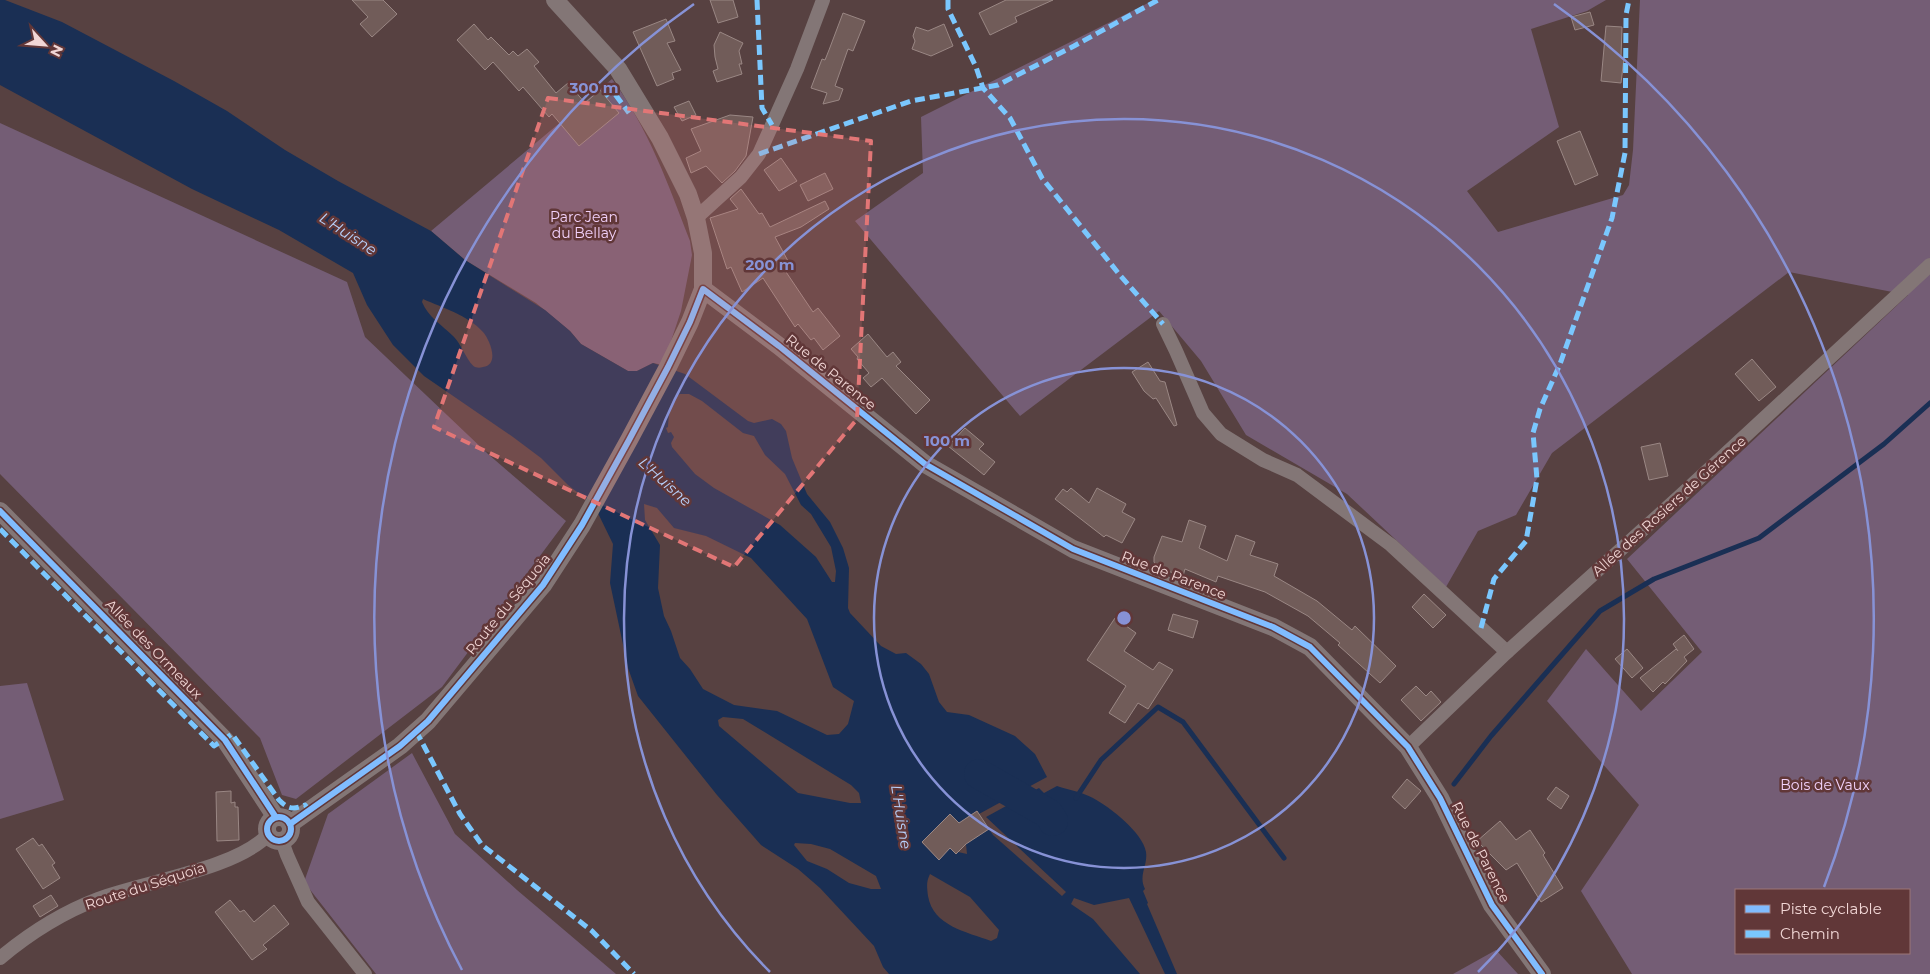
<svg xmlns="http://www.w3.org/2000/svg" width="1930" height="974" viewBox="0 0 1930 974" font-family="Montserrat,sans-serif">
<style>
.green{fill:#745d75;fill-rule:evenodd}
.water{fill:#1a2f54;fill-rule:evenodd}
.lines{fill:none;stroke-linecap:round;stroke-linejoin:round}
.stream{stroke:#1a2f54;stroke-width:5}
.river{stroke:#1a2f54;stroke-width:30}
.building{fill:#715c59;stroke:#9a8784}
.minor{stroke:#837676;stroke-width:14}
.tertiary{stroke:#837676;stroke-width:18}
.quiet{stroke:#7ac7fe;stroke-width:5;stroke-dasharray:10 5;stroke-linecap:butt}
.cycleway-casing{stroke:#613738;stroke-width:9}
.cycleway{stroke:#80bcff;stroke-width:6}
.marked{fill:#e27676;fill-opacity:0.2;stroke:#e27676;stroke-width:4;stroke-dasharray:10 6;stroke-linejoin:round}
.ring{fill:none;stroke:#8792d6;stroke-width:2.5}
.labels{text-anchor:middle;stroke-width:5;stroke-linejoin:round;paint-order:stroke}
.park-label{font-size:14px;fill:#f2d1fa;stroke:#613738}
.street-label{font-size:14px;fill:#f1d6d5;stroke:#613738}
.water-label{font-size:15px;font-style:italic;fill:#b7d2fd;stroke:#613738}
.centre{fill:#8792d6;stroke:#613738;stroke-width:2.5}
.ring-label{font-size:15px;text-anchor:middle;font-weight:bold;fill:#8792d6;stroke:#613738;stroke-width:5;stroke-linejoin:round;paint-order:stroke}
</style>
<rect width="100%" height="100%" fill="#574141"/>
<g class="green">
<path d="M 1154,0 L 1606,0 L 1587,11 L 1531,29 L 1559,127 L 1467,191 L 1498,232 L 1623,195 L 1629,185 L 1633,150 L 1640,0 L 1930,0 L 1930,974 L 1632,974 L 1581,891 L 1639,805 L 1547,701 L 1586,649 L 1641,711 L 1702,652 L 1627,559 L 1908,295 L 1789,272 L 1552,453 L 1516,515 L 1478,531 L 1446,587 L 1347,494 L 1246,435 L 1201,361 L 1159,311 L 1020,416 L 855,221 L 923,173 L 921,117 ZM 1736,890 L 1909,890 L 1909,953 L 1736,953 Z"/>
<path d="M 612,79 C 649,129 668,184 690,241 L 692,255 L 681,311 L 663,365 L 653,363 L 637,371 L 628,371 L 595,352 L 581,344 L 570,331 L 536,303 L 465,260 L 431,231 Z"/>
<path d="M 0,123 L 347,282 L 365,337 L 488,454 L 566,521 L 442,687 L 296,799 L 282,795 L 260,738 L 0,474 Z"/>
<path d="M 27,683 L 64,800 L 0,819 L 0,686 Z"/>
<path d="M 412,753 L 455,834 L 517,890 L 616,974 L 376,974 L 304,882 L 328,814 Z"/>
<path d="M 1496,950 L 1518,974 L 1453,974 Z"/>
</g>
<path class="water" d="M 0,0 L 5,0 L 62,22 L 174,81 L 227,111 L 285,150 L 338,181 L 431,231 L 465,260 L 545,310 L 570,331 L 581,344 L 628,371 L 637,371 L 653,363 L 685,374 L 748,421 L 754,423 L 772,419 L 781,424 L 786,431 L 792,458 L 807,494 L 830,522 L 843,548 L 849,568 L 848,608 L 850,613 L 881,646 L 896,654 L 906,653 L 921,664 L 929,674 L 939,702 L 947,712 L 969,715 L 1015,736 L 1035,754 L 1047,777 L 979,814 L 977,811 L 959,823 L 950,814 L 922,843 L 939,859 L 950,848 L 956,854 L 958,852 L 967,854 L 966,844 L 989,829 L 993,835 L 1062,896 L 1066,892 L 986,817 L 1039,788 L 1044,793 L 1057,786 C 1069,790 1082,792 1093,798 C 1110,807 1143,833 1146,852 C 1148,866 1138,875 1145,889 L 1143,891 L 1148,903 L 1147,904 L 1177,974 L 1165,974 L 1129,898 L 1094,905 L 1074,898 L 1071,904 L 1093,919 L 1140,974 L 889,974 L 883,967 L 874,946 L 820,888 L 798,869 L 761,845 L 717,795 L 638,696 L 628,668 L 610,583 L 613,544 L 594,505 L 568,485 L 541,458 L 513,437 L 424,376 L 393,345 L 367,305 L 353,273 L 279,230 L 192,189 L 0,85 ZM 423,299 C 443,308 468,315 483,332 C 490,340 500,365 483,367 C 480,368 478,368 475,367 C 467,362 461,343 453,336 C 442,325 428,317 422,302 ZM 680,394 L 689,394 L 702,401 L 743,433 L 754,436 L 765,455 L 785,474 L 801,505 L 811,514 L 831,547 L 836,571 L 835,582 L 832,582 L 816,557 L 780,525 L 714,488 L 695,474 L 672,447 L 671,443 L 674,437 L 671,432 L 668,433 L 666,428 L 668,427 C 669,415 669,400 680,394 ZM 644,504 L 657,508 L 674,528 L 706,536 L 751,558 L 807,619 L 833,687 L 854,701 L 848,724 L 839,734 L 827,735 L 777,711 L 734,705 L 703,689 L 690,669 L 680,658 L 671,631 L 664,616 L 658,588 L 660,545 L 645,520 ZM 723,717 L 743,719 L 851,785 L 859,793 L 861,803 L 850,803 L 798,793 L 719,726 L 718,720 ZM 795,843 L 811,844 L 830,849 L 876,876 L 881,889 L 871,889 L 849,883 L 827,869 L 807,861 L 794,845 ZM 930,874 L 970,897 L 999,930 L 997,938 L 991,941 C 967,932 933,926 928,896 C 927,887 926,882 930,874 Z"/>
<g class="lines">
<g class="stream">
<path d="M 1454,784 L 1491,736 L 1600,611 L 1654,579 L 1759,538 L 1884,444 L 1930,403"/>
<path d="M 1076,798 L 1101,760 L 1158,707 L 1183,722 L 1284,858"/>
</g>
<path class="river" d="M 979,774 L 1049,814 L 1053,821"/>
</g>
<g class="building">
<path d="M 352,0 L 383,0 L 397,14 L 372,37 L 360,24 L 368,17 Z"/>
<path d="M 710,0 L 733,0 L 738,17 L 718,23 Z"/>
<path d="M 1006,0 L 1053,0 L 1015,17 L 1017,22 L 990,35 L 979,13 Z"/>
<path d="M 1590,12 L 1594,25 L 1575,30 L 1571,17 Z"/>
<path d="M 843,13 L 865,21 L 853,51 L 848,49 L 835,86 L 843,89 L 839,100 L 823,104 L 827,93 L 811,88 L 822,59 L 825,60 L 829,50 Z"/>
<path d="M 666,19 L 675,41 L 667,43 L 681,70 L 672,73 L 674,79 L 657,86 L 633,32 Z"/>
<path d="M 474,24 L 488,40 L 491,37 L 509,55 L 513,51 L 518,56 L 527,49 L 539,62 L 534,66 L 556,93 L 568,83 L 585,103 L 600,90 L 619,113 L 579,146 L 552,114 L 549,117 L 523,87 L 519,91 L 493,62 L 485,70 L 457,40 Z"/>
<path d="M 944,24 L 953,46 L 931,56 L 912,49 L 915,41 L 913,36 L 916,27 L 928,31 Z"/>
<path d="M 1606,26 L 1622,27 L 1621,57 L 1624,58 L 1621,83 L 1601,81 Z"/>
<path d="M 720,32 L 743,43 L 739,51 L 742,64 L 739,64 L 742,74 L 717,82 L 713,71 L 718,69 L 715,57 L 714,45 Z"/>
<path d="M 689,101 L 696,115 L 682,121 L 674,107 Z"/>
<path d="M 730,115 L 753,117 L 746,156 L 735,171 L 722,183 L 706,166 L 691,173 L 686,158 L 701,151 L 691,129 Z"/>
<path d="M 1580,131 L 1598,175 L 1575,185 L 1557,141 Z"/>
<path d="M 781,158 L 797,181 L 779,191 L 764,170 Z"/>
<path d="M 825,173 L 833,189 L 808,201 L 800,185 Z"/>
<path d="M 741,189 L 759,214 L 762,213 L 770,227 L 825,201 L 829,209 L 801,227 L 775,237 L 788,261 L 782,266 L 813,312 L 818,308 L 840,336 L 823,350 L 814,338 L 811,340 L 798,324 L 795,327 L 763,278 L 742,292 L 731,267 L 727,269 L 710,218 L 738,209 L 730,199 Z"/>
<path d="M 868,334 L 887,357 L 893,352 L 901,362 L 896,366 L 930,400 L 916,414 L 882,378 L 871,387 L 863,378 L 869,373 L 857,359 L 858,357 L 851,349 Z"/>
<path d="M 1752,359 L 1776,387 L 1759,401 L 1735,374 Z"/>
<path d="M 1148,362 L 1160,381 L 1165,382 L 1177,425 L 1174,426 L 1156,398 L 1153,399 L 1144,391 L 1132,372 Z"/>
<path d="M 965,428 L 984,444 L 979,449 L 995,462 L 984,475 L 948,446 Z"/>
<path d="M 1660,443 L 1668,476 L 1649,480 L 1641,447 Z"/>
<path d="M 1071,488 L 1089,503 L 1097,488 L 1126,504 L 1122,512 L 1135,519 L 1122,543 L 1106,535 L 1104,537 L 1055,499 L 1063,489 L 1067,492 Z"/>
<path d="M 1189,520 L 1206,526 L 1199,548 L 1227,561 L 1236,535 L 1255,542 L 1250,555 L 1278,564 L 1274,576 L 1317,601 L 1352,630 L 1355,626 L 1396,666 L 1380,683 L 1338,645 L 1340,643 L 1308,616 L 1265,592 L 1218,576 L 1216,582 L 1185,569 L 1183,576 L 1158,568 L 1154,562 L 1154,557 L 1162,536 L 1182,542 Z"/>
<path d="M 1424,594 L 1446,615 L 1433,628 L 1412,607 Z"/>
<path d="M 1173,614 L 1198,621 L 1193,638 L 1168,630 Z"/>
<path d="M 1115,618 L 1136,633 L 1124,651 L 1153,670 L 1159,662 L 1173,670 L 1148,709 L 1138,703 L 1125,723 L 1109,713 L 1126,686 L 1087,660 Z"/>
<path d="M 1684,635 L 1694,649 L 1684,657 L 1687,661 L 1665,684 L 1663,682 L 1653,692 L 1640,678 L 1676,649 L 1678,651 L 1673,644 Z"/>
<path d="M 1627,649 L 1643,668 L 1632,678 L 1615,659 Z"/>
<path d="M 1416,686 L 1426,696 L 1431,691 L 1441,702 L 1421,721 L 1401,700 Z"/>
<path d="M 1407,779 L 1421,791 L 1405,809 L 1392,797 Z"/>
<path d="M 1556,787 L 1569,796 L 1561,809 L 1547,799 Z"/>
<path d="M 231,791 L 231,803 L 235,802 L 235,807 L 238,807 L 239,840 L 217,841 L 216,792 Z"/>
<path d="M 977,811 L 989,829 L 966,844 L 956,854 L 950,848 L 939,860 L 922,842 L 950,814 L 959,823 Z"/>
<path d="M 1500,821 L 1516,840 L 1530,830 L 1545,853 L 1543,855 L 1563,888 L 1541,902 L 1517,863 L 1506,870 L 1477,841 Z"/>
<path d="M 33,838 L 39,846 L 42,844 L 55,863 L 52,865 L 60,878 L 43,889 L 16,849 Z"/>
<path d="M 51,895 L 58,906 L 40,917 L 33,906 Z"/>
<path d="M 230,900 L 240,912 L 244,910 L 254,922 L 274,905 L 289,924 L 263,945 L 267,949 L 252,960 L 215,912 Z"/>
</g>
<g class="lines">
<g class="minor">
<path d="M 696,218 L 741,177 L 759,154 L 797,69 L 823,0"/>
<path d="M 1163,324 L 1176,351 L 1203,413 L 1221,434 L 1263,460 L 1297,475 L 1391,545 L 1507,652"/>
<path d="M 1408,747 L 1507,652 L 1679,497 L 1930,265"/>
<path d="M 282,841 L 287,855 L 308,902 L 365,974"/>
<path d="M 0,958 C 30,933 61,913 98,899 C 145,881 233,870 268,835"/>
</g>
<g class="tertiary">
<path d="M 703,289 L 779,346 L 925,464 L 1073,549 L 1273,627 L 1310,647 L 1408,747 L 1440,798 L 1492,905 L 1542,974"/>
<path d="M 0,511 L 225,740 L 275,816"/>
<circle cx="279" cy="829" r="12"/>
<path d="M 290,824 L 400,746 L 428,721 L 543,585 L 582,525 L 629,440 L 668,367 L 690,322 L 703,289 L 703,253 L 696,218 L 688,194 L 660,138 L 618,69 L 555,0"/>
</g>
<g class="quiet">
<path d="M 757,0 L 762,108 L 772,125"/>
<path d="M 948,0 L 948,9 L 976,67 L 983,88 L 1010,118 L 1042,178 L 1119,274 L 1163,324"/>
<path d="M 605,96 L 612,90 L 629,113"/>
<path d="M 759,154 L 911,101 L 998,85 L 1074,46 L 1158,0"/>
<path d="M 0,529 L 214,746 L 232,734 L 279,800 C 288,809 293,810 305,805 L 310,811"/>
<path d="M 1481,628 L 1494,579 L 1526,541 L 1537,479 L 1533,433 L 1540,409 L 1560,364 L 1612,218 L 1625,153 L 1626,15 L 1629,0"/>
<path d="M 416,731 L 460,814 L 482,845 L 592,931 L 634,974"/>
</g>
<defs>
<g id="cycleway">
<path d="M 0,511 L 225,740 L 275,816"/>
<circle cx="279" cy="829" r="12"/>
<path d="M 290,824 L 400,746 L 428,721 L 543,585 L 582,525 L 629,440 L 668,367 L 690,322 L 703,289 L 779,346 L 925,464 L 1073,549 L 1273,627 L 1310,647 L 1408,747 L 1440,798 L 1492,905 L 1542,974"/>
</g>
</defs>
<use href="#cycleway" class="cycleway-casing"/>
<use href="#cycleway" class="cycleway"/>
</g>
<path class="marked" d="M 548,98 L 871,141 L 857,419 L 734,567 L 434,427 Z"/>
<g class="ring">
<circle cx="1124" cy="618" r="250"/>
<path d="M770 972A500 500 0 1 1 1478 972"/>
<path d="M462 970A750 750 0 0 1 694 4M1554 4A750 750 0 0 1 1824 887"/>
</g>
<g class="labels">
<g class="park-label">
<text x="584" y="222">Parc Jean<tspan x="584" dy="16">du Bellay</tspan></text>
<text x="1825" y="790">Bois de Vaux</text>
</g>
<g class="street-label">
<text transform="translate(831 372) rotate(39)" y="5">Rue de Parence</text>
<text transform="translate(1669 506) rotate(-42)" y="5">Allée des Rosiers de Gérence</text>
<text transform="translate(1174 575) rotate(21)" y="5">Rue de Parence</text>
<text transform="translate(508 604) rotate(-51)" y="5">Route du Séquoïa</text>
<text transform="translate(154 649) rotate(46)" y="5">Allée des Ormeaux</text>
<text transform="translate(1481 852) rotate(63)" y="5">Rue de Parence</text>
<text transform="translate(145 886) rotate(-18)" y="5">Route du Séquoïa</text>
</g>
<g class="water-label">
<text transform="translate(348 234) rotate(33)" y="5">L'Huisne</text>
<text transform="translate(665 482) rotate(42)" y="5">L'Huisne</text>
<text transform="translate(901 817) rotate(81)" y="5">L'Huisne</text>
</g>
</g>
<circle cx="1124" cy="618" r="8" class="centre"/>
<g class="ring-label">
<text x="594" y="93">300 m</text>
<text x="770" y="270">200 m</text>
<text x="947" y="446">100 m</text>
</g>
<rect x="1735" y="889" width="175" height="65" fill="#613738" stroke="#9b7777"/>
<rect x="1745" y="905" width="25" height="8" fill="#80bcff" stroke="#9b7777"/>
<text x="1780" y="914" font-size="15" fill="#f1d6d5">Piste cyclable</text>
<rect x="1745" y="930" width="25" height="8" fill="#7ac7fe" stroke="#9b7777"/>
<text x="1780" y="939" font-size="15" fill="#f1d6d5">Chemin</text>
<g transform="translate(45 45) rotate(116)" stroke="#613738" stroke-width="4" paint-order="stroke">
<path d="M0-4L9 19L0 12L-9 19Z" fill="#f1d6d5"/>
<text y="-8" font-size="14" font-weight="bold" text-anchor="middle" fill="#f1d6d5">N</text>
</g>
</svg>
